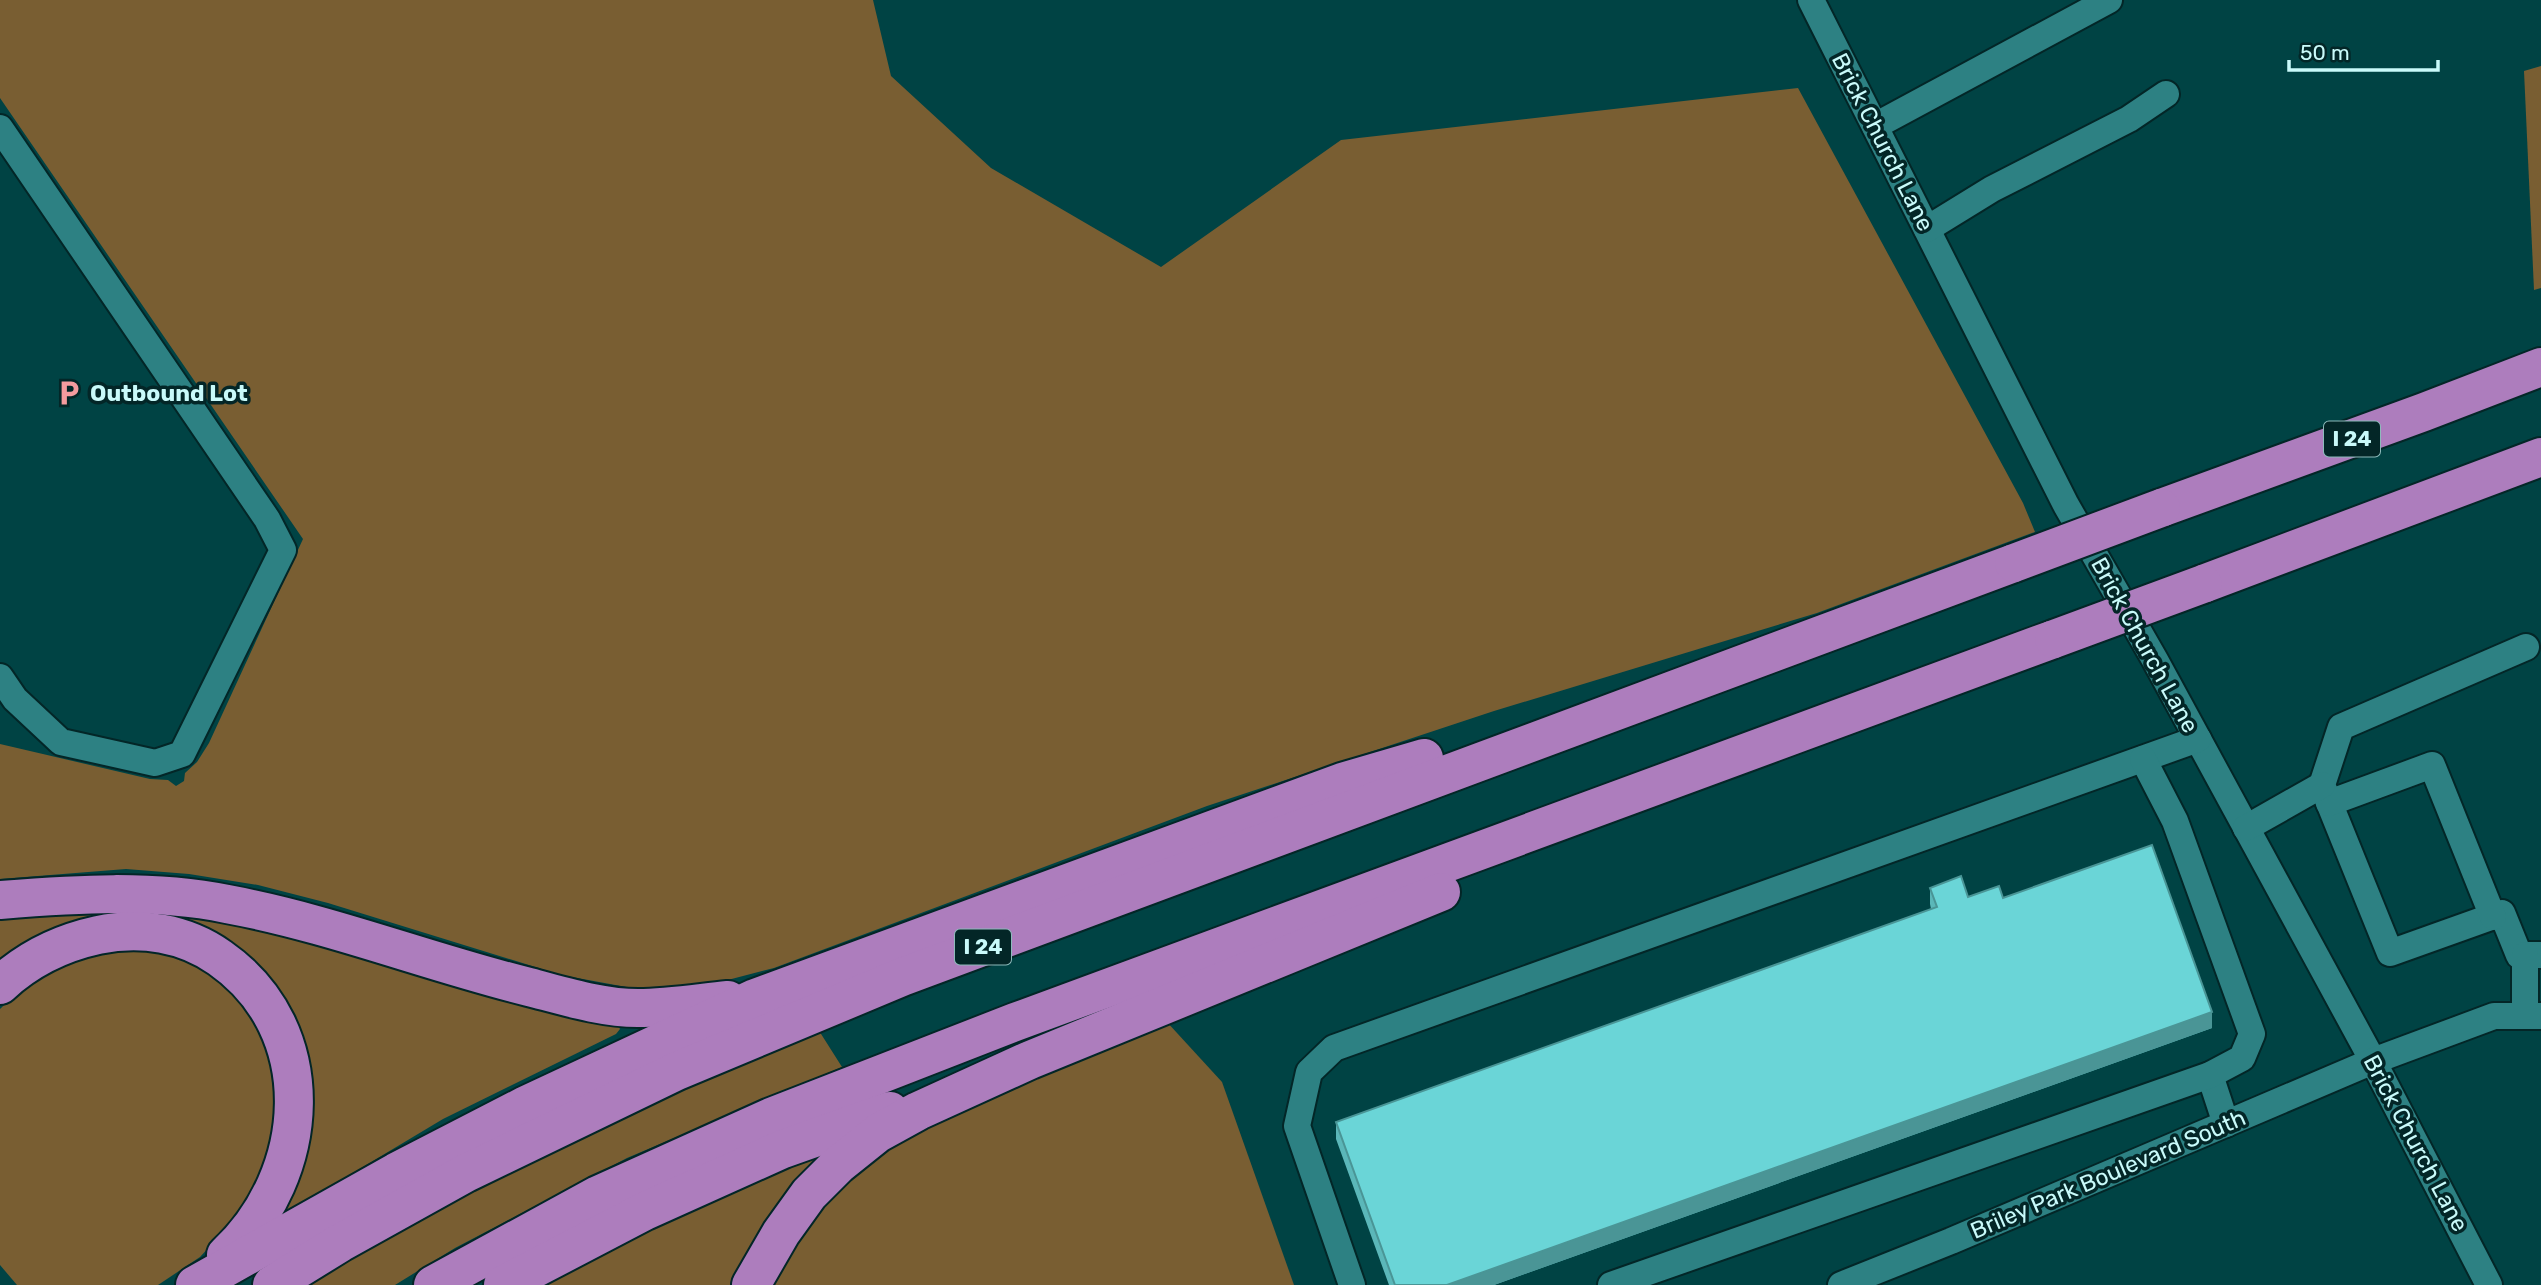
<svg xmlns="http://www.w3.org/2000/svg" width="2541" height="1285" viewBox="0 0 2541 1285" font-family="Rubik,sans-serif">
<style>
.green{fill:#795e32}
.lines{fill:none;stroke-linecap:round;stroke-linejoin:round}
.minor-casing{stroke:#032627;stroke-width:30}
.highway-casing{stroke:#032627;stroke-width:42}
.minor{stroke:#2d8183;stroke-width:26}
.highway{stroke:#ad7dbd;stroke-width:38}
.highway-bridge-casing{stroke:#032627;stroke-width:42;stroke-linecap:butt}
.highway-bridge{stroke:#ad7dbd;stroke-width:38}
.wall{fill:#5bb7b9}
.shaded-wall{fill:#4a9596}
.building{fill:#6ad5d7;stroke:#4a9596;stroke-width:2}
.labels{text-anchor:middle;stroke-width:7;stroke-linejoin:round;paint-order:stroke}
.shield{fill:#032627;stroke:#8ebabb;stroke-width:2}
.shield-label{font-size:21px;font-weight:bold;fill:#c9fafa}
.street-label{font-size:23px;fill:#c9fafa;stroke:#032627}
.poi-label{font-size:23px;font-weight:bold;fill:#c9fafa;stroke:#032627;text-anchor:start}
</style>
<rect width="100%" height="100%" fill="#004344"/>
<g class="green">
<path d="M 0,0 L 873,0 L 891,76 L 991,168 L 1161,267 L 1341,140 L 1798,88 L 2023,503 L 2035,532 L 1817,613 L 1494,711 L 1207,806 L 774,968 L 701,987 L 637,989 L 561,975 L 328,903 L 258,885 L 189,874 L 126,869 L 0,879 L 0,744 L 150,779 L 168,780 L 176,786 L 184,781 L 185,773 L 197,762 L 209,743 L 303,539 L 0,98 Z"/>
<path d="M 2541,66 L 2541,288 L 2534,290 L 2524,71 Z"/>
<path d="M 178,908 L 616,1022 L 620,1029 L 616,1034 L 443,1119 L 276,1219 L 298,1044 L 175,925 L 0,971 L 0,911 Z"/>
<path d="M 108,949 L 156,950 L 201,967 L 238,994 L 269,1044 L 280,1094 L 271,1147 L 244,1209 L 200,1257 L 158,1285 L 17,1285 L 0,1265 L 0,1009 L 27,983 L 60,964 Z"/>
<path d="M 1166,1021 L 1222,1082 L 1294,1285 L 770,1285 L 789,1246 L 830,1193 L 875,1155 L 942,1118 Z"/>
<path d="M 816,1026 L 842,1067 L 627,1158 L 455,1248 L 395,1285 L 298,1285 L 471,1187 Z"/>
<path d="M 852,1136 L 740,1285 L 539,1285 L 653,1227 Z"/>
</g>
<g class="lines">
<defs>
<g id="minor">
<path d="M 1811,0 L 2066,505 L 2155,660 L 2373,1061 L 2489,1285"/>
<path d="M 1875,126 L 2109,0"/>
<path d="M 0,128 L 267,519 L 283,550 L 182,754 L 155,763 L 61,742 L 15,699 L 0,677"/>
<path d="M 1927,229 L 1992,189 L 2129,119 L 2166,94"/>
<path d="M 2526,647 L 2341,727 L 2322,785 L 2390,953 L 2502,913 L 2519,955 L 2541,955"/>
<path d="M 2329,803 L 2432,765 L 2493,917"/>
<path d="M 2246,828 L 2322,785"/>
<path d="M 2525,1016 L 2525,955"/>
<path d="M 2210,1075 L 2226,1124"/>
<path d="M 1352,1285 L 1297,1126 L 1309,1072 L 1334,1048 L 2198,739"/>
<path d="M 1611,1285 L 2210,1075 L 2242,1058 L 2252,1034 L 2175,821 L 2143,759"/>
<path d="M 1841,1285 L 1951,1241 L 2373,1061 L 2494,1016 L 2541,1016"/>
</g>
<g id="highway">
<path d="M 2161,508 L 2424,412 L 2541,367"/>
<path d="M 2203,584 L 2541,457"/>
<path d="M 0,900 C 76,894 152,889 227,904 C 330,923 428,962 529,987 C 564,996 602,1008 638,1008 C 668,1008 698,1003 728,1000"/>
<path d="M 0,985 C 28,959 61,943 98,935 C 141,926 185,933 220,958 C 323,1030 312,1175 226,1255"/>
<path d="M 195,1285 L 396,1172 L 526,1105 L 755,998 L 1342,782 L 1424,758"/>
<path d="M 272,1285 L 340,1243 L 466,1173 L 677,1071 L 902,977 L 2014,563"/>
<path d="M 433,1285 L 598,1195 L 771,1117 L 1015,1022 L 2054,639"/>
<path d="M 503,1285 L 645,1211 L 783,1149 L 890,1111"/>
<path d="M 751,1285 L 781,1233 L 809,1194 L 838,1165 L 878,1133 L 918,1111 L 1030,1060 L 1441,892"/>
</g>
</defs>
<use href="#minor" class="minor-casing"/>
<use href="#highway" class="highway-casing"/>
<use href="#minor" class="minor"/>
<use href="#highway" class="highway"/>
<defs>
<g id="highway-bridge">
<path d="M 2014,563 L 2161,508"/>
<path d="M 2054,639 L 2203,584"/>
</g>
</defs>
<use href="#highway-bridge" class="highway-bridge-casing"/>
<use href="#highway-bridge" class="highway-bridge"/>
</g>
<path class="wall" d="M 1930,888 L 1968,897 L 2003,898 L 2212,1028 L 1494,1285 L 1389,1285 L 1336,1139 L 1336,1122 L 1931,909 L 1930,904 Z"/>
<path class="shaded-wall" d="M 2212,1012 L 2212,1028 L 1494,1285 L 1447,1285 Z"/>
<path class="building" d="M 2152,845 L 2212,1012 L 1447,1285 L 1395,1285 L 1336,1122 L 1937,907 L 1930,888 L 1961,876 L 1968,897 L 1999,886 L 2003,898 Z"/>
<defs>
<symbol id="parking-bare" viewBox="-9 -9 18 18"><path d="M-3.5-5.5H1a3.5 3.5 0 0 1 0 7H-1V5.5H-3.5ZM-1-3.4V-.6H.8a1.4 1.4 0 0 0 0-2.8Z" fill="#f59b9e" stroke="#032627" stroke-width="2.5" paint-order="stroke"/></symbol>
</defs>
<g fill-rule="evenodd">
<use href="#parking-bare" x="50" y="374" width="38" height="38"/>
</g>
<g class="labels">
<g class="shield">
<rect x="2324" y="421.5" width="56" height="35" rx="5"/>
<rect x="955" y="929.5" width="56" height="35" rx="5"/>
</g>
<g class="shield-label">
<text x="2352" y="446">I 24</text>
<text x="983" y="954">I 24</text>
</g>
<g class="street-label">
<text transform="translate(1883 142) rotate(63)" y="8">Brick Church Lane</text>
<text transform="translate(2145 645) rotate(61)" y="8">Brick Church Lane</text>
<text transform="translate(2416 1143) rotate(62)" y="8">Brick Church Lane</text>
<text transform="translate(2108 1174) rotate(-23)" y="8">Briley Park Boulevard South</text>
</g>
<g class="poi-label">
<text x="90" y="401">Outbound Lot</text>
</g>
</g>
<path d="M2289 60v10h149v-10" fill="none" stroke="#c9fafa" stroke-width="3.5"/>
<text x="2300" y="60" font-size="21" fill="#c9fafa" stroke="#032627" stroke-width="5" paint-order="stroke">50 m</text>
</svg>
